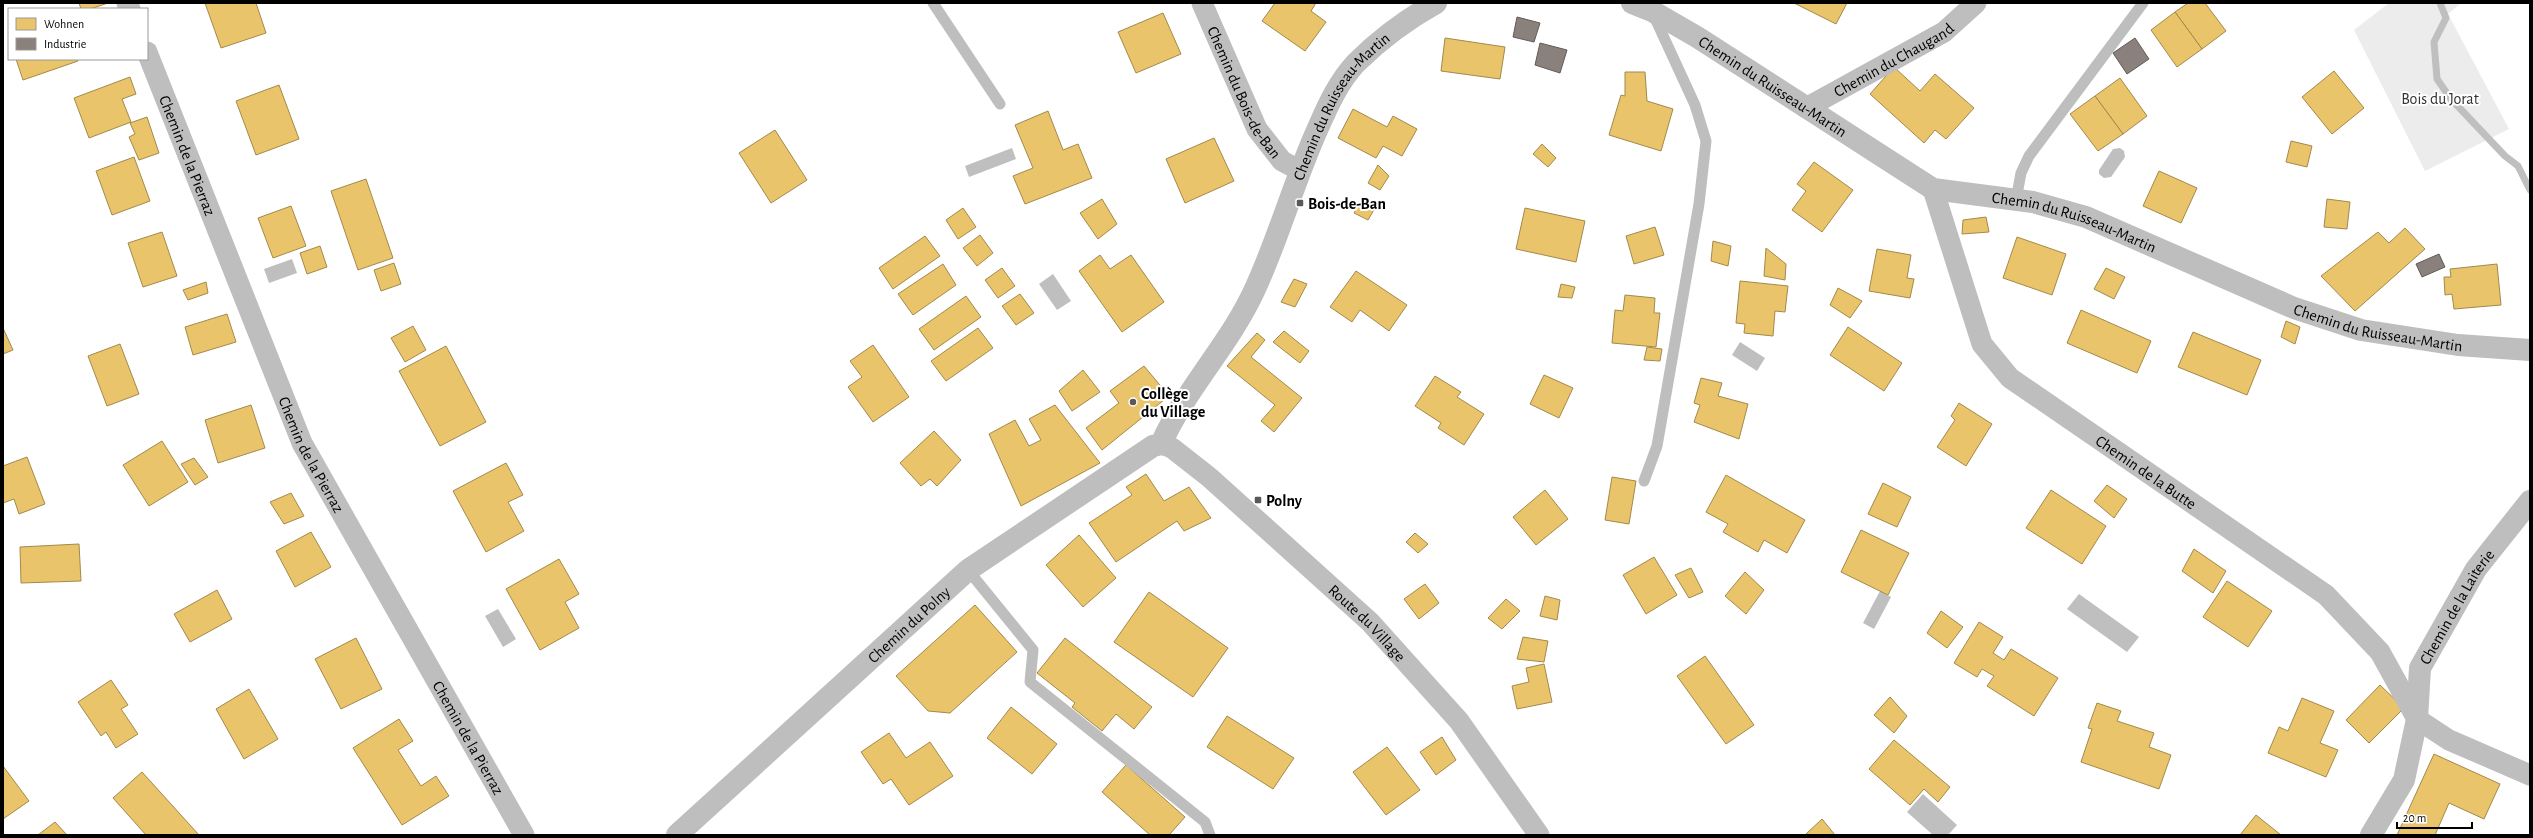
<svg xmlns="http://www.w3.org/2000/svg" width="2533" height="838" viewBox="0 0 2533 838" font-family="'Alegreya Sans',sans-serif">
<style>
.green{fill:#ececec}
.water{fill:#bfbfbf}
.homes{fill:#e9c46a;stroke:#a3894a}
.industry{fill:#8a817c;stroke:#615a57}
.lines{fill:none;stroke-linecap:round;stroke-linejoin:round}
.stream{stroke:#bfbfbf;stroke-width:7}
.service{stroke:#bebebe;stroke-width:11}
.minor{stroke:#bebebe;stroke-width:21}
.tertiary{stroke:#bebebe;stroke-width:22}
.poi-dot{fill:#595959;stroke:#fff;stroke-width:1.5}
.labels{text-anchor:middle;stroke-width:4;stroke-linejoin:round;paint-order:stroke}
.street-label{font-size:16px;fill:#000;stroke:#fff}
.park-label{font-size:16px;fill:#333;stroke:#fff}
.poi-label{font-size:16px;font-weight:bold;fill:#000;stroke:#fff;text-anchor:start}
</style>
<rect width="100%" height="100%" fill="#fff"/>
<path class="green" d="M 2389,3 L 2461,3 L 2448,14 L 2509,129 L 2425,171 L 2354,30 Z"/>
<g class="water">
<path d="M 1012,148 L 1016,159 L 969,177 L 965,166 Z"/>
<path d="M 2120,148 L 2124,151 L 2125,157 L 2111,177 L 2104,178 L 2099,174 L 2099,170 L 2113,149 Z"/>
<path d="M 292,259 L 297,273 L 269,283 L 264,269 Z"/>
<path d="M 1053,274 L 1071,301 L 1057,310 L 1039,284 Z"/>
<path d="M 1740,342 L 1765,358 L 1757,371 L 1732,355 Z"/>
<path d="M 1880,591 L 1891,597 L 1874,629 L 1863,623 Z"/>
<path d="M 2079,594 L 2139,637 L 2127,652 L 2067,609 Z"/>
<path d="M 498,609 L 516,639 L 503,647 L 485,616 Z"/>
<path d="M 1923,794 L 1957,825 L 1948,835 L 1933,835 L 1907,812 Z"/>
</g>
<g class="homes">
<path d="M 79,3 L 108,3 L 90,9 L 81,9 Z"/>
<path d="M 205,3 L 256,3 L 266,33 L 221,48 Z"/>
<path d="M 1275,3 L 1316,3 L 1311,11 L 1326,22 L 1305,51 L 1262,21 Z"/>
<path d="M 1794,3 L 1847,3 L 1836,24 Z"/>
<path d="M 2188,3 L 2205,3 L 2226,31 L 2202,49 L 2175,12 Z"/>
<path d="M 2175,12 L 2202,49 L 2177,67 L 2151,30 Z"/>
<path d="M 1163,13 L 1181,54 L 1136,73 L 1118,32 Z"/>
<path d="M 1445,38 L 1505,47 L 1500,79 L 1441,71 Z"/>
<path d="M 16,59 L 77,59 L 78,61 L 23,80 Z"/>
<path d="M 1894,67 L 1920,91 L 1935,74 L 1974,108 L 1946,139 L 1935,130 L 1924,143 L 1870,94 Z"/>
<path d="M 2334,71 L 2364,108 L 2332,134 L 2302,97 Z"/>
<path d="M 1625,72 L 1645,72 L 1647,101 L 1673,109 L 1661,151 L 1609,135 L 1621,95 L 1625,96 Z"/>
<path d="M 130,77 L 136,94 L 122,99 L 131,122 L 89,138 L 74,98 Z"/>
<path d="M 2120,78 L 2147,116 L 2123,134 L 2095,96 Z"/>
<path d="M 279,85 L 299,139 L 256,155 L 236,101 Z"/>
<path d="M 2095,96 L 2123,134 L 2098,151 L 2070,114 Z"/>
<path d="M 1353,109 L 1387,127 L 1393,116 L 1417,129 L 1402,156 L 1383,146 L 1376,158 L 1338,138 Z"/>
<path d="M 1048,111 L 1063,150 L 1078,144 L 1092,178 L 1025,204 L 1013,176 L 1033,168 L 1015,125 Z"/>
<path d="M 147,117 L 159,153 L 139,160 L 129,137 L 135,134 L 130,123 Z"/>
<path d="M 775,130 L 807,180 L 771,203 L 739,153 Z"/>
<path d="M 1214,138 L 1234,181 L 1185,203 L 1166,159 Z"/>
<path d="M 2291,141 L 2312,146 L 2307,167 L 2286,162 Z"/>
<path d="M 1542,144 L 1556,158 L 1548,167 L 1533,154 Z"/>
<path d="M 134,157 L 150,201 L 112,215 L 96,171 Z"/>
<path d="M 1814,162 L 1853,190 L 1822,232 L 1792,210 L 1806,191 L 1797,184 Z"/>
<path d="M 1378,165 L 1389,176 L 1380,190 L 1368,183 Z"/>
<path d="M 2159,171 L 2197,188 L 2181,223 L 2143,206 Z"/>
<path d="M 366,179 L 393,258 L 358,270 L 331,191 Z"/>
<path d="M 1102,199 L 1117,224 L 1098,239 L 1080,213 Z"/>
<path d="M 1362,199 L 1375,208 L 1368,220 L 1354,213 Z"/>
<path d="M 2327,199 L 2350,202 L 2347,229 L 2324,227 Z"/>
<path d="M 291,206 L 306,246 L 273,258 L 258,218 Z"/>
<path d="M 963,208 L 976,227 L 958,239 L 946,220 Z"/>
<path d="M 1525,208 L 1585,221 L 1576,262 L 1516,249 Z"/>
<path d="M 1986,217 L 1989,232 L 1962,234 L 1963,220 Z"/>
<path d="M 1655,227 L 1664,255 L 1634,264 L 1626,236 Z"/>
<path d="M 2405,228 L 2425,249 L 2355,311 L 2321,276 L 2378,232 L 2389,243 Z"/>
<path d="M 162,232 L 177,276 L 143,287 L 128,243 Z"/>
<path d="M 980,235 L 993,253 L 977,266 L 963,248 Z"/>
<path d="M 925,236 L 940,256 L 893,289 L 879,268 Z"/>
<path d="M 2017,237 L 2066,254 L 2052,295 L 2003,278 Z"/>
<path d="M 1713,241 L 1731,246 L 1728,266 L 1711,261 Z"/>
<path d="M 320,246 L 327,267 L 307,274 L 300,253 Z"/>
<path d="M 1766,248 L 1786,264 L 1785,280 L 1764,276 Z"/>
<path d="M 1877,249 L 1911,255 L 1907,278 L 1914,279 L 1910,298 L 1869,291 Z"/>
<path d="M 1100,255 L 1110,269 L 1131,255 L 1164,302 L 1122,332 L 1079,271 Z"/>
<path d="M 394,263 L 401,284 L 381,291 L 374,270 Z"/>
<path d="M 943,264 L 956,285 L 913,315 L 898,294 Z"/>
<path d="M 2497,264 L 2501,305 L 2454,309 L 2452,294 L 2445,295 L 2444,277 L 2451,277 L 2450,269 Z"/>
<path d="M 1002,268 L 1015,286 L 998,298 L 985,280 Z"/>
<path d="M 2106,268 L 2125,277 L 2114,299 L 2094,289 Z"/>
<path d="M 1356,271 L 1407,305 L 1389,331 L 1360,310 L 1352,322 L 1330,307 Z"/>
<path d="M 1294,279 L 1307,284 L 1295,307 L 1281,302 Z"/>
<path d="M 1740,281 L 1788,286 L 1785,312 L 1775,311 L 1773,336 L 1744,333 L 1745,324 L 1736,323 Z"/>
<path d="M 206,282 L 208,293 L 188,300 L 183,290 Z"/>
<path d="M 1561,284 L 1575,287 L 1572,298 L 1558,297 Z"/>
<path d="M 1838,288 L 1862,301 L 1850,318 L 1830,305 Z"/>
<path d="M 1020,294 L 1034,313 L 1016,325 L 1002,306 Z"/>
<path d="M 1625,295 L 1655,298 L 1654,313 L 1660,313 L 1656,347 L 1612,343 L 1615,310 L 1623,311 Z"/>
<path d="M 966,296 L 981,317 L 934,350 L 919,329 Z"/>
<path d="M 2081,310 L 2151,341 L 2137,373 L 2067,343 Z"/>
<path d="M 227,314 L 236,342 L 193,355 L 185,327 Z"/>
<path d="M 2286,321 L 2300,327 L 2295,344 L 2281,337 Z"/>
<path d="M 413,326 L 426,350 L 405,362 L 391,338 Z"/>
<path d="M 1848,327 L 1902,363 L 1884,391 L 1830,355 Z"/>
<path d="M 3,328 L 13,350 L 3,354 Z"/>
<path d="M 978,328 L 993,348 L 946,381 L 931,361 Z"/>
<path d="M 1284,331 L 1309,351 L 1300,363 L 1273,342 Z"/>
<path d="M 2193,332 L 2261,360 L 2247,395 L 2178,367 Z"/>
<path d="M 1257,333 L 1265,340 L 1251,357 L 1302,398 L 1274,432 L 1261,421 L 1275,405 L 1227,366 Z"/>
<path d="M 120,344 L 139,394 L 107,406 L 88,356 Z"/>
<path d="M 873,345 L 909,397 L 873,422 L 848,387 L 862,377 L 850,361 Z"/>
<path d="M 446,346 L 486,422 L 440,446 L 399,371 Z"/>
<path d="M 1647,347 L 1662,349 L 1660,361 L 1644,360 Z"/>
<path d="M 1144,366 L 1169,396 L 1102,450 L 1086,428 L 1119,403 L 1110,391 Z"/>
<path d="M 1083,370 L 1100,392 L 1072,411 L 1059,391 Z"/>
<path d="M 1544,375 L 1573,388 L 1559,418 L 1530,404 Z"/>
<path d="M 1435,376 L 1461,392 L 1457,397 L 1484,414 L 1464,445 L 1438,428 L 1441,423 L 1415,406 Z"/>
<path d="M 1701,378 L 1722,383 L 1718,396 L 1748,404 L 1739,439 L 1694,422 L 1700,405 L 1694,403 Z"/>
<path d="M 1959,403 L 1992,424 L 1966,466 L 1937,447 L 1955,420 L 1951,416 Z"/>
<path d="M 251,405 L 265,448 L 218,463 L 205,420 Z"/>
<path d="M 1055,405 L 1100,463 L 1021,506 L 989,434 L 1015,420 L 1029,446 L 1041,440 L 1029,419 Z"/>
<path d="M 934,431 L 961,460 L 937,486 L 930,479 L 921,486 L 900,463 Z"/>
<path d="M 162,441 L 188,482 L 149,506 L 123,465 Z"/>
<path d="M 27,457 L 45,504 L 19,514 L 14,499 L 3,503 L 3,466 Z"/>
<path d="M 194,458 L 208,477 L 195,485 L 181,464 Z"/>
<path d="M 506,463 L 523,495 L 508,502 L 524,531 L 486,552 L 453,491 Z"/>
<path d="M 1146,474 L 1164,501 L 1189,487 L 1211,518 L 1184,531 L 1177,521 L 1116,562 L 1089,523 L 1132,495 L 1126,487 Z"/>
<path d="M 1726,475 L 1805,520 L 1787,553 L 1764,540 L 1758,552 L 1723,532 L 1728,524 L 1706,512 Z"/>
<path d="M 1612,477 L 1636,481 L 1629,524 L 1605,520 Z"/>
<path d="M 1883,483 L 1911,497 L 1897,527 L 1868,514 Z"/>
<path d="M 2107,485 L 2127,499 L 2114,518 L 2094,501 Z"/>
<path d="M 1545,490 L 1568,519 L 1536,545 L 1513,517 Z"/>
<path d="M 2051,490 L 2106,526 L 2082,564 L 2026,528 Z"/>
<path d="M 291,493 L 304,516 L 284,524 L 270,502 Z"/>
<path d="M 1861,530 L 1909,553 L 1888,595 L 1841,572 Z"/>
<path d="M 311,532 L 331,567 L 295,587 L 276,551 Z"/>
<path d="M 1415,533 L 1428,544 L 1418,553 L 1406,542 Z"/>
<path d="M 1079,535 L 1116,578 L 1083,607 L 1046,565 Z"/>
<path d="M 79,544 L 81,581 L 21,583 L 20,547 Z"/>
<path d="M 2194,549 L 2226,571 L 2213,593 L 2182,571 Z"/>
<path d="M 1654,557 L 1677,595 L 1646,614 L 1623,575 Z"/>
<path d="M 559,559 L 579,594 L 565,602 L 579,628 L 540,650 L 506,589 Z"/>
<path d="M 1691,568 L 1703,592 L 1689,598 L 1675,575 Z"/>
<path d="M 1745,572 L 1764,590 L 1746,614 L 1725,596 Z"/>
<path d="M 2227,581 L 2272,611 L 2248,647 L 2203,617 Z"/>
<path d="M 1425,584 L 1439,603 L 1419,619 L 1404,599 Z"/>
<path d="M 217,590 L 232,619 L 190,642 L 174,614 Z"/>
<path d="M 1149,592 L 1228,648 L 1193,697 L 1114,642 Z"/>
<path d="M 1545,596 L 1560,600 L 1557,620 L 1540,616 Z"/>
<path d="M 1506,599 L 1520,611 L 1502,629 L 1488,618 Z"/>
<path d="M 975,605 L 1017,652 L 950,713 L 928,711 L 896,676 Z"/>
<path d="M 1941,611 L 1963,627 L 1947,648 L 1927,633 Z"/>
<path d="M 1979,622 L 2003,637 L 1993,653 L 2004,660 L 2011,649 L 2058,678 L 2034,716 L 1987,686 L 1994,676 L 1982,669 L 1977,677 L 1954,663 Z"/>
<path d="M 1523,637 L 1548,641 L 1544,662 L 1517,659 Z"/>
<path d="M 356,638 L 382,689 L 341,709 L 315,659 Z"/>
<path d="M 1065,638 L 1152,707 L 1134,729 L 1116,714 L 1102,731 L 1072,707 L 1075,703 L 1037,673 Z"/>
<path d="M 1705,656 L 1754,725 L 1726,744 L 1677,676 Z"/>
<path d="M 1544,664 L 1552,702 L 1517,709 L 1512,686 L 1529,682 L 1526,668 Z"/>
<path d="M 111,680 L 128,705 L 121,709 L 138,734 L 116,748 L 106,732 L 101,736 L 78,702 Z"/>
<path d="M 2380,685 L 2404,708 L 2369,743 L 2346,720 Z"/>
<path d="M 249,689 L 278,739 L 244,759 L 216,709 Z"/>
<path d="M 1890,697 L 1907,716 L 1894,733 L 1874,715 Z"/>
<path d="M 2302,698 L 2334,711 L 2320,743 L 2338,750 L 2326,777 L 2268,753 L 2279,727 L 2288,731 Z"/>
<path d="M 2097,703 L 2121,711 L 2117,721 L 2154,733 L 2149,747 L 2171,755 L 2159,789 L 2081,762 L 2092,729 L 2088,728 Z"/>
<path d="M 1011,707 L 1057,744 L 1032,774 L 987,738 Z"/>
<path d="M 1227,716 L 1294,758 L 1273,789 L 1207,747 Z"/>
<path d="M 399,719 L 413,741 L 398,750 L 421,786 L 436,776 L 449,796 L 402,825 L 353,748 Z"/>
<path d="M 889,733 L 906,758 L 930,742 L 953,776 L 909,805 L 891,779 L 883,784 L 861,752 Z"/>
<path d="M 1442,737 L 1456,760 L 1436,775 L 1420,752 Z"/>
<path d="M 1894,740 L 1950,787 L 1938,802 L 1924,789 L 1910,805 L 1869,769 Z"/>
<path d="M 1387,747 L 1420,790 L 1386,815 L 1353,772 Z"/>
<path d="M 2434,754 L 2500,784 L 2484,819 L 2449,803 L 2435,835 L 2397,835 Z"/>
<path d="M 1126,765 L 1185,817 L 1169,835 L 1150,835 L 1102,792 Z"/>
<path d="M 3,766 L 29,801 L 3,819 Z"/>
<path d="M 142,772 L 199,835 L 146,835 L 113,798 Z"/>
<path d="M 2256,815 L 2281,835 L 2240,835 Z"/>
<path d="M 1822,819 L 1835,835 L 1805,835 Z"/>
<path d="M 55,822 L 67,835 L 38,835 Z"/>
</g>
<g class="industry">
<path d="M 1517,17 L 1540,23 L 1534,42 L 1513,37 Z"/>
<path d="M 2135,38 L 2149,59 L 2127,74 L 2113,53 Z"/>
<path d="M 1540,43 L 1567,50 L 1560,73 L 1535,65 Z"/>
<path d="M 2439,254 L 2445,267 L 2422,277 L 2416,264 Z"/>
</g>
<g class="lines">
<path class="stream" d="M 2440,3 L 2446,18 L 2434,42 L 2437,79 L 2451,99 L 2505,156 L 2518,166 L 2530,190"/>
<g class="service">
<path d="M 933,3 L 1000,104"/>
<path d="M 2016,200 L 2021,173 L 2029,156 L 2143,3"/>
<path d="M 1644,481 L 1657,446 L 1699,204 L 1706,141 L 1695,105 L 1654,16"/>
<path d="M 968,570 L 1033,650 L 1030,682 L 1205,822 L 1210,835"/>
</g>
<g class="minor">
<path d="M 127,3 L 130,9"/>
<path id="s1" d="M 1202,3 L 1257,129 L 1282,161 L 1299,170"/>
<path id="s2" d="M 147,52 L 302,443 L 524,835"/>
<path id="s3" d="M 1806,108 L 1944,32 L 1976,3"/>
<path id="s4" d="M 1933,189 L 1982,344 L 2010,378 L 2326,595 L 2380,652 L 2417,719 L 2449,740 L 2530,775"/>
<path id="s5" d="M 1161,444 L 1172,448 L 1209,477 L 1370,622 L 1459,721 L 1539,835"/>
</g>
<g class="tertiary">
<path id="s6" d="M 1632,3 L 1652,11 L 1697,37 L 1933,189 L 2033,202 L 2086,217 L 2294,308 L 2361,330 L 2458,345 L 2530,350"/>
<path id="s7" d="M 677,835 L 968,570 L 1153,446 L 1161,444 C 1186,388 1230,344 1255,289 C 1279,237 1294,181 1318,128 C 1328,105 1339,81 1356,63 C 1380,39 1407,19 1436,3"/>
<path id="s8" d="M 2371,835 L 2404,780 L 2417,719 L 2420,668 L 2476,569 L 2530,501"/>
</g>
</g>
<g class="poi-dot">
<rect x="1296" y="199" width="8" height="8" rx="2"/>
<circle cx="1133" cy="402" r="4"/>
<rect x="1254" y="496" width="8" height="8" rx="2"/>
</g>
<g class="labels">
<g class="street-label">
<text dy="6" stroke="none"><textPath href="#s3" startOffset="100">Chemin du Chaugand</textPath></text>
<text dy="6" stroke="none"><textPath href="#s6" startOffset="164">Chemin du Ruisseau-Martin</textPath></text>
<text dy="6" stroke="none"><textPath href="#s1" startOffset="99">Chemin du Bois-de-Ban</textPath></text>
<text dy="6" stroke="none"><textPath href="#s7" startOffset="1010">Chemin du Ruisseau-Martin</textPath></text>
<text dy="6" stroke="none"><textPath href="#s2" startOffset="111">Chemin de la Pierraz</textPath></text>
<text dy="6" stroke="none"><textPath href="#s6" startOffset="500">Chemin du Ruisseau-Martin</textPath></text>
<text dy="6" stroke="none"><textPath href="#s6" startOffset="824">Chemin du Ruisseau-Martin</textPath></text>
<text dy="6" stroke="none"><textPath href="#s2" startOffset="435">Chemin de la Pierraz</textPath></text>
<text dy="6" stroke="none"><textPath href="#s4" startOffset="372">Chemin de la Butte</textPath></text>
<text dy="6" stroke="none"><textPath href="#s8" startOffset="249">Chemin de la Laiterie</textPath></text>
<text dy="6" stroke="none"><textPath href="#s5" startOffset="274">Route du Village</textPath></text>
<text dy="6" stroke="none"><textPath href="#s7" startOffset="313">Chemin du Polny</textPath></text>
<text dy="6" stroke="none"><textPath href="#s2" startOffset="759">Chemin de la Pierraz</textPath></text>
</g>
<g class="park-label">
<text x="2440" y="104">Bois du Jorat</text>
</g>
<g class="poi-label">
<text x="1308" y="209">Bois-de-Ban</text>
<text x="1141" y="399">Collège<tspan x="1141" dy="18">du Village</tspan></text>
<text x="1266" y="506">Polny</text>
</g>
</g>
<rect width="2533" height="838" fill="none" stroke="#000000" stroke-width="8"/>
<rect x="8" y="8" width="140" height="52" fill="#ffffff" stroke="#999999"/>
<rect x="16" y="18" width="20" height="12" fill="#e9c46a" stroke="#999999"/>
<text x="44" y="28" font-size="12" fill="#000000">Wohnen</text>
<rect x="16" y="38" width="20" height="12" fill="#8a817c" stroke="#999999"/>
<text x="44" y="48" font-size="12" fill="#000000">Industrie</text>
<path d="M2397 822v6h75v-6" fill="none" stroke="#000000" stroke-width="2"/>
<text x="2403" y="822" font-size="12" fill="#000000" stroke="#ffffff" stroke-width="3" paint-order="stroke">20 m</text>
</svg>
